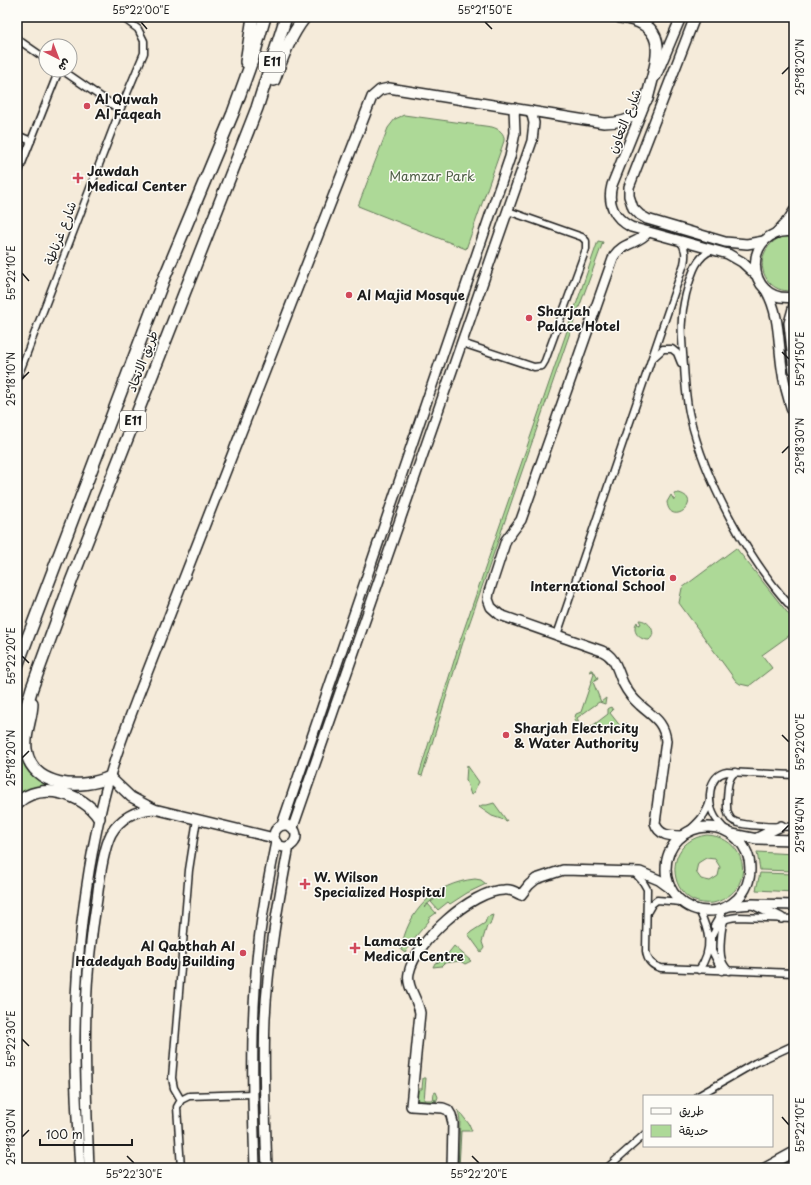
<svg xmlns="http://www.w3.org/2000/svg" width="811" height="1185" viewBox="0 0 811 1185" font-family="'Playpen Sans','Playpen Sans Arabic',sans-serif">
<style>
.green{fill:#add997;stroke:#647a5a;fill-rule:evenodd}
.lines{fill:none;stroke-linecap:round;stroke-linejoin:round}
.street-casing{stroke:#1c1c1c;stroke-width:9}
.secondary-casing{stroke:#1c1c1c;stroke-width:12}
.highway-casing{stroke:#1c1c1c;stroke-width:14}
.street{stroke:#fdfcf7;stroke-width:6}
.secondary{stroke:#fdfcf7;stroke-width:9}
.highway{stroke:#fdfcf7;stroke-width:11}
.ticks{fill:none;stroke:#1c1c1c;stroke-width:1.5}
.poi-dot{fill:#d1495b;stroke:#fdfcf7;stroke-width:1.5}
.labels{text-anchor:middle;stroke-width:3;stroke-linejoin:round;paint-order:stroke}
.shield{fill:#fdfcf7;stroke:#605f5e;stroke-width:1}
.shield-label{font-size:12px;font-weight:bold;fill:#1c1c1c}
.poi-label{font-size:13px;font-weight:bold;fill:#1c1c1c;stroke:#fdfcf7;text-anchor:start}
.street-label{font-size:13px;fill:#1c1c1c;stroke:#fdfcf7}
.park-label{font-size:13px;fill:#4f5e47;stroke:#fdfcf7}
.neatline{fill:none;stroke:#1c1c1c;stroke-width:1.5}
.ticks-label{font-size:10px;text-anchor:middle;fill:#1c1c1c}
</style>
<rect width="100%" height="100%" fill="#f5ebda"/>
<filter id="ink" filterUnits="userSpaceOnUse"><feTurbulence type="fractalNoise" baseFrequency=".025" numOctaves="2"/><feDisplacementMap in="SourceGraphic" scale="8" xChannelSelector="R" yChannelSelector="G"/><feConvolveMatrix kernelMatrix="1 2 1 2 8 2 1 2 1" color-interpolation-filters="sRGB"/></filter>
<g filter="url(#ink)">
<g class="green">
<path d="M 404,115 L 492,127 C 499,129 505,133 504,141 L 466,249 L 358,206 L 388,128 L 395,119 Z"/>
<path d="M 783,236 L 794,236 L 794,290 C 764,297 746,252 783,236 Z"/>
<path d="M 598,241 L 603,242 L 573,324 L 464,639 L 422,776 L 419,775 L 461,638 Z"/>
<path d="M 679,493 C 705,500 670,529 667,502 L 671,495 L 674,500 L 676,499 L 674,494 Z"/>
<path d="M 736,548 L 794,621 L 794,632 L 762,655 L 772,668 L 749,686 L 740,684 L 736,681 L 679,603 L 682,588 Z"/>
<path d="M 639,620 C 649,620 658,633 649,640 C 639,640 631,631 637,622 L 638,625 L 641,624 Z"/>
<path d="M 590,670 L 593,670 L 598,679 L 593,682 L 601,702 L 606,698 L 605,704 L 599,702 L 577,718 L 579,722 L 575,722 L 574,720 L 576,714 L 581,712 L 594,674 L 593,671 L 590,672 Z"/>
<path d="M 611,707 L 613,710 L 610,713 L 621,727 L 626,723 L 633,731 L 631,734 L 630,733 L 632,730 L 630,728 L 592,727 L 589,732 L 582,731 L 580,729 L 584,726 L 587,730 L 608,714 L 608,709 Z"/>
<path d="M 22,749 L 45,782 L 44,787 C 34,788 26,790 17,797 L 17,767 Z"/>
<path d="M 467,765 L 479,782 L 475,789 L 474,793 L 471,795 L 466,780 Z"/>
<path d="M 494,803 L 507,821 L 492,816 L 479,807 L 482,805 L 487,805 Z"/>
<path d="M 707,835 C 735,836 753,865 736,889 C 730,896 722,901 713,903 C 668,909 659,841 707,835 ZM 706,858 L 715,859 L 720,867 L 718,876 L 710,881 L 701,879 L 696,872 L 698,863 Z"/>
<path d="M 757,852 L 794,854 L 794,871 L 760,870 Z"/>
<path d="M 760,873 L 794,874 L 794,892 L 756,890 Z"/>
<path d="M 475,879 L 481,880 L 486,884 L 467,893 L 450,904 L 448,902 L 438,910 L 431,902 L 439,896 L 438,895 L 424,907 L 425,908 L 428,904 L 436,913 L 428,919 L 429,921 L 416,936 L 405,953 L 401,950 C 407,911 435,883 475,879 Z"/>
<path d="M 493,915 L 490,925 L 487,926 L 482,942 L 484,948 L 481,952 L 468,934 L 485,923 L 487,917 Z"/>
<path d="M 454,946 L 471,961 L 465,964 L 460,961 L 445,963 L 442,966 L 433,967 L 435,963 L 442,961 Z"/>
<path d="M 423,1078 L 426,1078 L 424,1100 L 433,1100 L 434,1093 L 436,1092 L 438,1097 L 436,1102 L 435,1099 L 434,1102 L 417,1100 L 418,1089 L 422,1089 Z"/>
<path d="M 458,1110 L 469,1124 L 472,1131 L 461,1131 L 459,1168 L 458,1168 L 460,1121 Z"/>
</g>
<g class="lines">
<defs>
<g id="street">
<path d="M 17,39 L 46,59"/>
<path d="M 62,70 L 120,110"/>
<path d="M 17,135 L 31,141"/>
<path d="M 17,176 L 59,70"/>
<path d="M 713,250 C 695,256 691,277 686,294 C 679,321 682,339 684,366 C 685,383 686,400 690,417 C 706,483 748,560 794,610"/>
<path d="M 462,343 L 534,367 L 542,366 L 545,361 L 586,249 L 586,241 L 582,237 L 508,211"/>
<path d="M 652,359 L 663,349 L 672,349 L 677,353 L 681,363"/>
<path d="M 17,379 L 120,110 L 144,53 L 144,41 L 138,29 L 122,17"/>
<path d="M 557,635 L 684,264 C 686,255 686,248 680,241"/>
<path d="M 735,772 C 727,779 728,789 727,798 C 727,806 726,813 731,819 C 739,828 780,826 794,827"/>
<path d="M 687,832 C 698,823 706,815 710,801"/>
<path d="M 727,832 C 723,827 718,822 715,817 C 707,803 707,775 727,772 L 794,775"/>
<path d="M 634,872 L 643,882 L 647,889 L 646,951 C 647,960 652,966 661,968 L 794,973"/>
<path d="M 699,910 C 709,931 714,948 699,970"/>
<path d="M 648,911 L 652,904 L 657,900 L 682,902"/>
<path d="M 725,919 C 721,926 719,952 722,960 C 723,964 726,968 729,971"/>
<path d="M 714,926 L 725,907"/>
<path d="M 712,935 L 712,951 L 722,971"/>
<path d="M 712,937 C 718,923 721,918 738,917 L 794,919"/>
<path d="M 698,1096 L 755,1063 L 794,1045"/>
<path d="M 181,1100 L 174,1088 L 172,1078 L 189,870 L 197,819"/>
<path d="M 181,1168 L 177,1107 L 181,1100 L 189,1096 L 253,1094"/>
<path d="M 607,1168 L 644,1135"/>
</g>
<g id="secondary">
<path d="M 695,17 L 629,187 L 629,196 L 633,208 L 640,215 L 647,219 L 725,242 L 747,244 L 764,241"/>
<path d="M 656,76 L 681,17"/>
<path d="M 649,93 L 612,185 C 607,203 614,218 631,227 L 728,254 L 742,262 L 756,275"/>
<path d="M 648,232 C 639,244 623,242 614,256 L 521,520 L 506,540 L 489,592 L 488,599 L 491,607 L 500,615 L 602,651 C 616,657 617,670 623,683 C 627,691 633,699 640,705 C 653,717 664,721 666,741 L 655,823 C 659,836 670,836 682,836"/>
<path d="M 794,232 C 742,225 743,305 794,297"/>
<path d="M 776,233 L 789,219 L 794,211"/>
<path d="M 766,290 C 780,315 778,341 782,368 C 784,385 789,401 794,416"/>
<path d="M 794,305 L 789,323 L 794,370"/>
<path d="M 110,777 L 131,797 L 154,809 L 274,838"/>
<circle cx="285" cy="836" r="11"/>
<path d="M 282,825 L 510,157 L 515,133 L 514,108"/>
<circle cx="708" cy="869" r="42"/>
<path d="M 293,827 L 532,141 L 534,123 L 531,111"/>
<path d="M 732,834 L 757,839 L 794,840"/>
<path d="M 757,838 L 781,826"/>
<path d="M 755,905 L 781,918"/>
<path d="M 728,906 L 753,904 L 794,905"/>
<path d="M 80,1168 C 77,1123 74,1077 75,1032 C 76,961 84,888 99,819 C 109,770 127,724 145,678 L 372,97 L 380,90 L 389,88 L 604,123 C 618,123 630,120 641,112"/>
<path d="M 89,1168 C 87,1116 84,1063 86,1010 C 87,973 91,936 97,899 C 99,882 104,848 111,834 C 120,818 136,810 154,809"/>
<path d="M 255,1168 C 253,1109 251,1049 255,989 C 257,939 266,891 276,842"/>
<path d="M 267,1168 C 265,1118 263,1068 265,1018 C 268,960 278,903 289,846"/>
<path d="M 452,1168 L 453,1123 L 451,1115 L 448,1110 L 443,1108 L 411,1106 L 420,1013 C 418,999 406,987 409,973 C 415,942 472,890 504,890 C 511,889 515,892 521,895 L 529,885 L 536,879 L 563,870 L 640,872 L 659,880 L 670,888"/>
<path d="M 765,1168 L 794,1152"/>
<path d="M 791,1168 L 794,1166"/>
</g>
<g id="highway">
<path d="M 620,17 C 674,24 656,62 647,99"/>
<path d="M 246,62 L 253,17"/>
<path d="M 274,80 C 282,58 290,36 305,17"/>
<path d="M 17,666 L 163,281 L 233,113 L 253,58 L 265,17"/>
<path d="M 32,703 C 32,718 24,733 26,749 C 31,788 82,790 110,777"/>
<path d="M 17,738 L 32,688 L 72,579 L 257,108 L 286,17"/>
<path d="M 17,803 C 41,781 83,793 99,818"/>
</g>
</defs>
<use href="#street" class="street-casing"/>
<use href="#secondary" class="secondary-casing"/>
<use href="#highway" class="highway-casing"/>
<use href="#street" class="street"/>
<use href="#secondary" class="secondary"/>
<use href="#highway" class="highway"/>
</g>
</g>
<path class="ticks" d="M 141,22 L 147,29M 485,22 L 492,29M 782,74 L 789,67M 22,273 L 29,281M 782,352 L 789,359M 22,379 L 29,372M 782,453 L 789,446M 22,656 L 29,663M 782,735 L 789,742M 22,758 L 29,751M 782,832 L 789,825M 22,1039 L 29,1046M 782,1117 L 789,1125M 22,1137 L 29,1130M 127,1156 L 134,1163M 472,1156 L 479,1163"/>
<g class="poi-dot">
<circle cx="87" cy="106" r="4"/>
<path d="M76 172h4v4h4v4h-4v4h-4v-4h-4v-4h4z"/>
<circle cx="349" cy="295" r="4"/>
<circle cx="529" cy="318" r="4"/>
<circle cx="673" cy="578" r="4"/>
<circle cx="506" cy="735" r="4"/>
<path d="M303 878h4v4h4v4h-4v4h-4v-4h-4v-4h4z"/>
<path d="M353 942h4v4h4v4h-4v4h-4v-4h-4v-4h4z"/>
<circle cx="243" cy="953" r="4"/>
</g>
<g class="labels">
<g class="shield">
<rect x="259" y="52" width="26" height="20" rx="3"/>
<rect x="120" y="411" width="26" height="20" rx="3"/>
</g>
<g class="shield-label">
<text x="272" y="66">E11</text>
<text x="133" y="425">E11</text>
</g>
<g class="poi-label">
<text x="95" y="104">Al Quwah<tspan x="95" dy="15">Al Faqeah</tspan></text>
<text x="87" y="176">Jawdah<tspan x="87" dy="15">Medical Center</tspan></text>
<text x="357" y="300">Al Majid Mosque</text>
<text x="537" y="316">Sharjah<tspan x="537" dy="15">Palace Hotel</tspan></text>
<text x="665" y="576" text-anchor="end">Victoria<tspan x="665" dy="15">International School</tspan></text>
<text x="514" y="733">Sharjah Electricity<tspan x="514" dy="15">&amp; Water Authority</tspan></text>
<text x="314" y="882">W. Wilson<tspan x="314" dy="15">Specialized Hospital</tspan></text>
<text x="364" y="946">Lamasat<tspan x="364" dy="15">Medical Centre</tspan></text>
<text x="235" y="951" text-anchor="end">Al Qabthah Al<tspan x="235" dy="15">Hadedyah Body Building</tspan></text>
</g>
<g class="street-label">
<text transform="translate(624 121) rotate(-68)" y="5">شارع التعاون</text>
<text transform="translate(60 233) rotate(-69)" y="5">شارع غرناطة</text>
<text transform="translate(142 361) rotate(-69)" y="5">طريق الاتحاد</text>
</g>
<g class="park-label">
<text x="432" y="181">Mamzar Park</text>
</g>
</g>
<rect width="811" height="1185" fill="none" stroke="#fdfcf7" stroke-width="44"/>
<rect x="643" y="1095" width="130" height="52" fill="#fdfcf7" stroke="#a3a29f"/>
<rect x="651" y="1108" width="20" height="6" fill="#fdfcf7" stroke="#a3a29f"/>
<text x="679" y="1115" font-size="12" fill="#1c1c1c">طريق</text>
<rect x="651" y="1125" width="20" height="12" fill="#add997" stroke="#a3a29f"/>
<text x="679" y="1135" font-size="12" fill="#1c1c1c">حديقة</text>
<g transform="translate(58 58) rotate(138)"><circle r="19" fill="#fdfcf7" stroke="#a3a29f"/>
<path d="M0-3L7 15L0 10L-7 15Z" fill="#d1495b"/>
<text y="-6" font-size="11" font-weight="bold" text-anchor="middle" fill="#1c1c1c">ش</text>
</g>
<path d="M40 1139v6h92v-6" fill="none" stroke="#1c1c1c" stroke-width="2"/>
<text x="46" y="1139" font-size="12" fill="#1c1c1c" stroke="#fdfcf7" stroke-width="3" paint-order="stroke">100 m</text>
<rect x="22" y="22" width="767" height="1141" class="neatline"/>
<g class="ticks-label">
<text x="141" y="14">55°22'00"E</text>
<text x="485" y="14">55°21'50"E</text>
<text transform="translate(800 67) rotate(-90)" y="4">25°18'20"N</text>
<text transform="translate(11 273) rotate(-90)" y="4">55°22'10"E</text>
<text transform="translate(800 359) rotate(-90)" y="4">55°21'50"E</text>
<text transform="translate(11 379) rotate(-90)" y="4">25°18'10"N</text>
<text transform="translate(800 446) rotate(-90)" y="4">25°18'30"N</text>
<text transform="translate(11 656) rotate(-90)" y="4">55°22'20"E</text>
<text transform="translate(800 742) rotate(-90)" y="4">55°22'00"E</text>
<text transform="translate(11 758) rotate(-90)" y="4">25°18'20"N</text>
<text transform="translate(800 825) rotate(-90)" y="4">25°18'40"N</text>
<text transform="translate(11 1039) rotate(-90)" y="4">55°22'30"E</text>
<text transform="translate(800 1125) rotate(-90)" y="4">55°22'10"E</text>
<text transform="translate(11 1137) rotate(-90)" y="4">25°18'30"N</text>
<text x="134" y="1178">55°22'30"E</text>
<text x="479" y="1178">55°22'20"E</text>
</g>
</svg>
